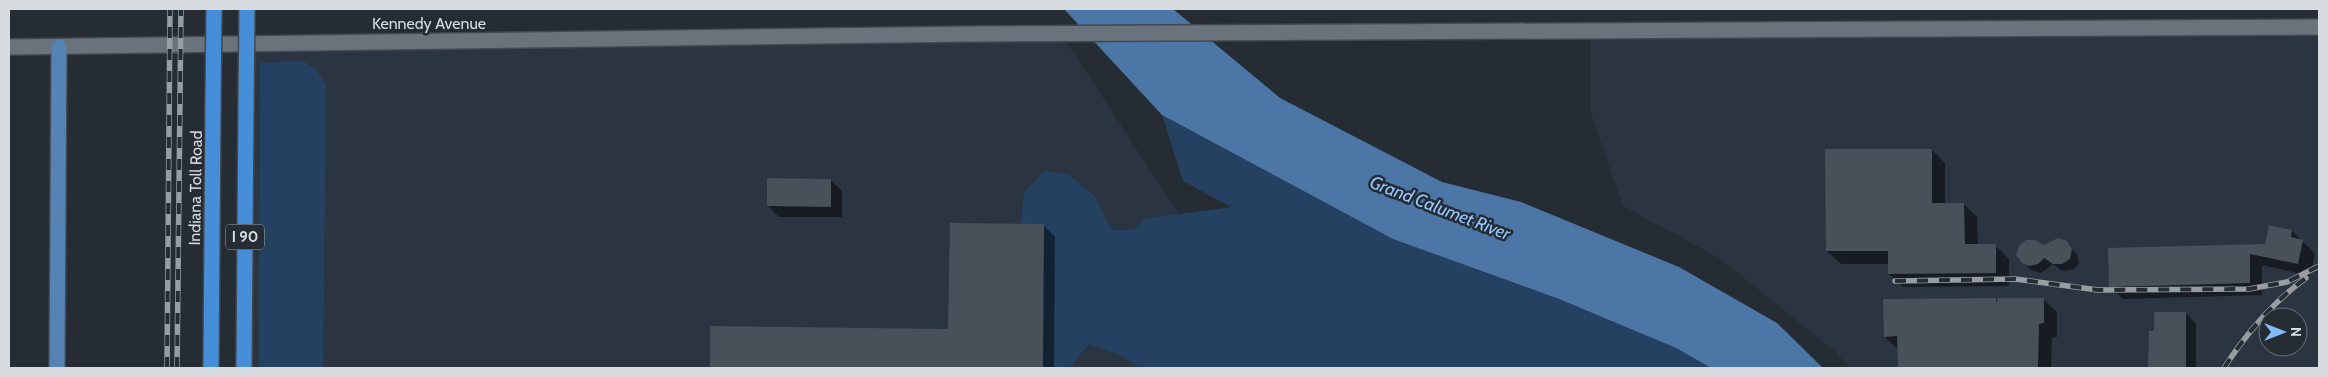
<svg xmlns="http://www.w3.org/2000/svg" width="2328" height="377" viewBox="0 0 2328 377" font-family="Cabin,sans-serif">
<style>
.built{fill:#2b3542;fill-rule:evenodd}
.green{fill:#254161}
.water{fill:#4b76a5}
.shadow{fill:#0007}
.building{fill:#485059}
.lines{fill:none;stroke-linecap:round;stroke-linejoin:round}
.secondary-casing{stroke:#42484f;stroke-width:18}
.primary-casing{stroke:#42484f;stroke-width:18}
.highway-casing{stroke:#42484f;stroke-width:18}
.secondary{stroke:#6a727c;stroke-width:15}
.primary{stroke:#5583b4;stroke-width:15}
.highway{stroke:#478ed9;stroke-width:15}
.rail-casing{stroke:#979da3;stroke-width:5.5}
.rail{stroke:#252c34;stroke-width:4;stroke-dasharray:11;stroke-linecap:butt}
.highway-bridge-casing{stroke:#42484f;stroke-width:18;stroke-linecap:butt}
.highway-bridge{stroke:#478ed9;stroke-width:15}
.labels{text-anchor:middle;stroke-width:5;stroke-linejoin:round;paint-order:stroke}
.shield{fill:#252c34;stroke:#a2a7ad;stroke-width:1}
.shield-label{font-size:15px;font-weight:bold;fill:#d7dce1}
.street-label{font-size:16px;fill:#d7dce1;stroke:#252c34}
.water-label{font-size:18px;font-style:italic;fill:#95c6fe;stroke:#252c34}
</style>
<rect width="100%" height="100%" fill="#252c34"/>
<g class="built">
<path d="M 2319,26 L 2319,368 L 1849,368 L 1838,354 L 1721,259 L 1623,206 L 1591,113 L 1591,29 ZM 2268,317 L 2298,317 L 2298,347 L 2268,347 Z"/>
<path d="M 1062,35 L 1256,332 L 1256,368 L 244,368 L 252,55 L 336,41 Z"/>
</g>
<g class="green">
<path d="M 303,61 L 316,69 L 326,85 L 323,368 L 259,368 L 260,63 Z"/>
<path d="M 1162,115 L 1393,239 L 1559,299 L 1676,348 L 1711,368 L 1140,368 L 1124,357 L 1089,344 L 1069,368 L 1043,368 L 1044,225 L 1021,224 L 1024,193 L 1044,171 L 1069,175 L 1095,197 L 1112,230 L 1133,230 L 1144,219 L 1231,207 L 1183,181 Z"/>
</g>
<path class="water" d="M 1064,9 L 1173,9 L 1280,98 L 1442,182 L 1521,202 L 1679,267 L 1777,323 L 1823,368 L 1711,368 L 1676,348 L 1559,299 L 1393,239 L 1162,115 Z"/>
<g class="shadow">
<path d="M 1932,150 L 1945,163 L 1945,204 L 1964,204 L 1977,217 L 1978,245 L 1995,245 L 2009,259 L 2009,286 L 1903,287 L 1889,274 L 1889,264 L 1841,264 L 1827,251 Z"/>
<path d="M 831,180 L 842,191 L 842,217 L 779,217 L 768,206 Z"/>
<path d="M 1044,226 L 1055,237 L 1054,368 L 711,368 L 712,328 L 950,330 Z"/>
<path d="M 2292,231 L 2315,254 L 2310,276 L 2262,265 L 2262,295 L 2123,299 L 2110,286 L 2266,246 Z"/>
<path d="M 2044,246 L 2069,246 L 2077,254 L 2079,263 L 2074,269 L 2062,271 L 2053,264 L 2041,273 L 2031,270 L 2023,262 Z"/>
<path d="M 1996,299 L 1998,302 L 2043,299 L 2057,312 L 2057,337 L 2052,338 L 2051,368 L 1899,368 L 1899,350 L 1885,337 Z"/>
<path d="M 2186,313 L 2196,324 L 2196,368 L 2150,368 L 2150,332 L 2155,332 Z"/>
</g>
<g class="building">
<path d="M 1825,149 L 1932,149 L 1932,203 L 1964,203 L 1965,244 L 1996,244 L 1996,273 L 1888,274 L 1888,251 L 1826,251 Z"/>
<path d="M 767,178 L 831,179 L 831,207 L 767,206 Z"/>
<path d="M 950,223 L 1044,224 L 1043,368 L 710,368 L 710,326 L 948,329 Z"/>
<path d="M 2269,225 L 2292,230 L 2291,237 L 2303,240 L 2298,264 L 2250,254 L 2250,283 L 2109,287 L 2108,248 L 2265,244 Z"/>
<path d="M 2058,238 L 2067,241 L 2072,249 L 2070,259 L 2062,264 L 2053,264 L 2044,258 L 2038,264 L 2029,266 L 2022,263 L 2016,255 L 2019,246 L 2026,240 L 2035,240 L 2044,245 Z"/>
<path d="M 1996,298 L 1996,303 L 1998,298 L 2044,298 L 2044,323 L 2039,324 L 2038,368 L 1898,368 L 1897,336 L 1884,337 L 1883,299 Z"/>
<path d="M 2154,312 L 2186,312 L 2186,368 L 2148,368 L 2149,331 L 2154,331 Z"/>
</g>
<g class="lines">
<defs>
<path id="secondary" d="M 9,47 L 972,34 L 2319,27"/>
<path id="primary" d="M 57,368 L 59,47"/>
<g id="highway">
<path d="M 211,368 L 213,106"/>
<path d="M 244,368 L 246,106"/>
</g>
</defs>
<use href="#secondary" class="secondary-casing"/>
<use href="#primary" class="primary-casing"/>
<use href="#highway" class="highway-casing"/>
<use href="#secondary" class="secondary"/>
<use href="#primary" class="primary"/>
<use href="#highway" class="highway"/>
<defs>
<g id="rail">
<path d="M 1895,281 L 2015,279 L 2098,290 L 2249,289 L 2287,282 L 2319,266"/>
<path d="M 167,368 L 170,9"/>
<path d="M 177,368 L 181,9"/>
<path d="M 2224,368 C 2246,334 2273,302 2306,278"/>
</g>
</defs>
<use href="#rail" class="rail-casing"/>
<use href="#rail" class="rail"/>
<defs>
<g id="highway-bridge">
<path d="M 213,106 L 214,9"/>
<path d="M 246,106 L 247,9"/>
</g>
</defs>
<use href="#highway-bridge" class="highway-bridge-casing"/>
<use href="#highway-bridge" class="highway-bridge"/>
</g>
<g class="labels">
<rect class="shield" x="226" y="224.5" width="38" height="25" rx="4"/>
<g class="shield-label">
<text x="245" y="242">I 90</text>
</g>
<g class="street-label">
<text x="429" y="29">Kennedy Avenue</text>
<text transform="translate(195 188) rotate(-89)" y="6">Indiana Toll Road</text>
</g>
<g class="water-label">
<text transform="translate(1440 208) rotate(21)" y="6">Grand Calumet River</text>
</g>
</g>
<rect width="2328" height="377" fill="none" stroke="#d7dce1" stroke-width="20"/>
<g transform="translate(2283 332) rotate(90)"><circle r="24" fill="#252c34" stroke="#6c7279"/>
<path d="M0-4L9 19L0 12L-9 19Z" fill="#84bcfb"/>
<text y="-8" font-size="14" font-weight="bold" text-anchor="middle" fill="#d7dce1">N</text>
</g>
</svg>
